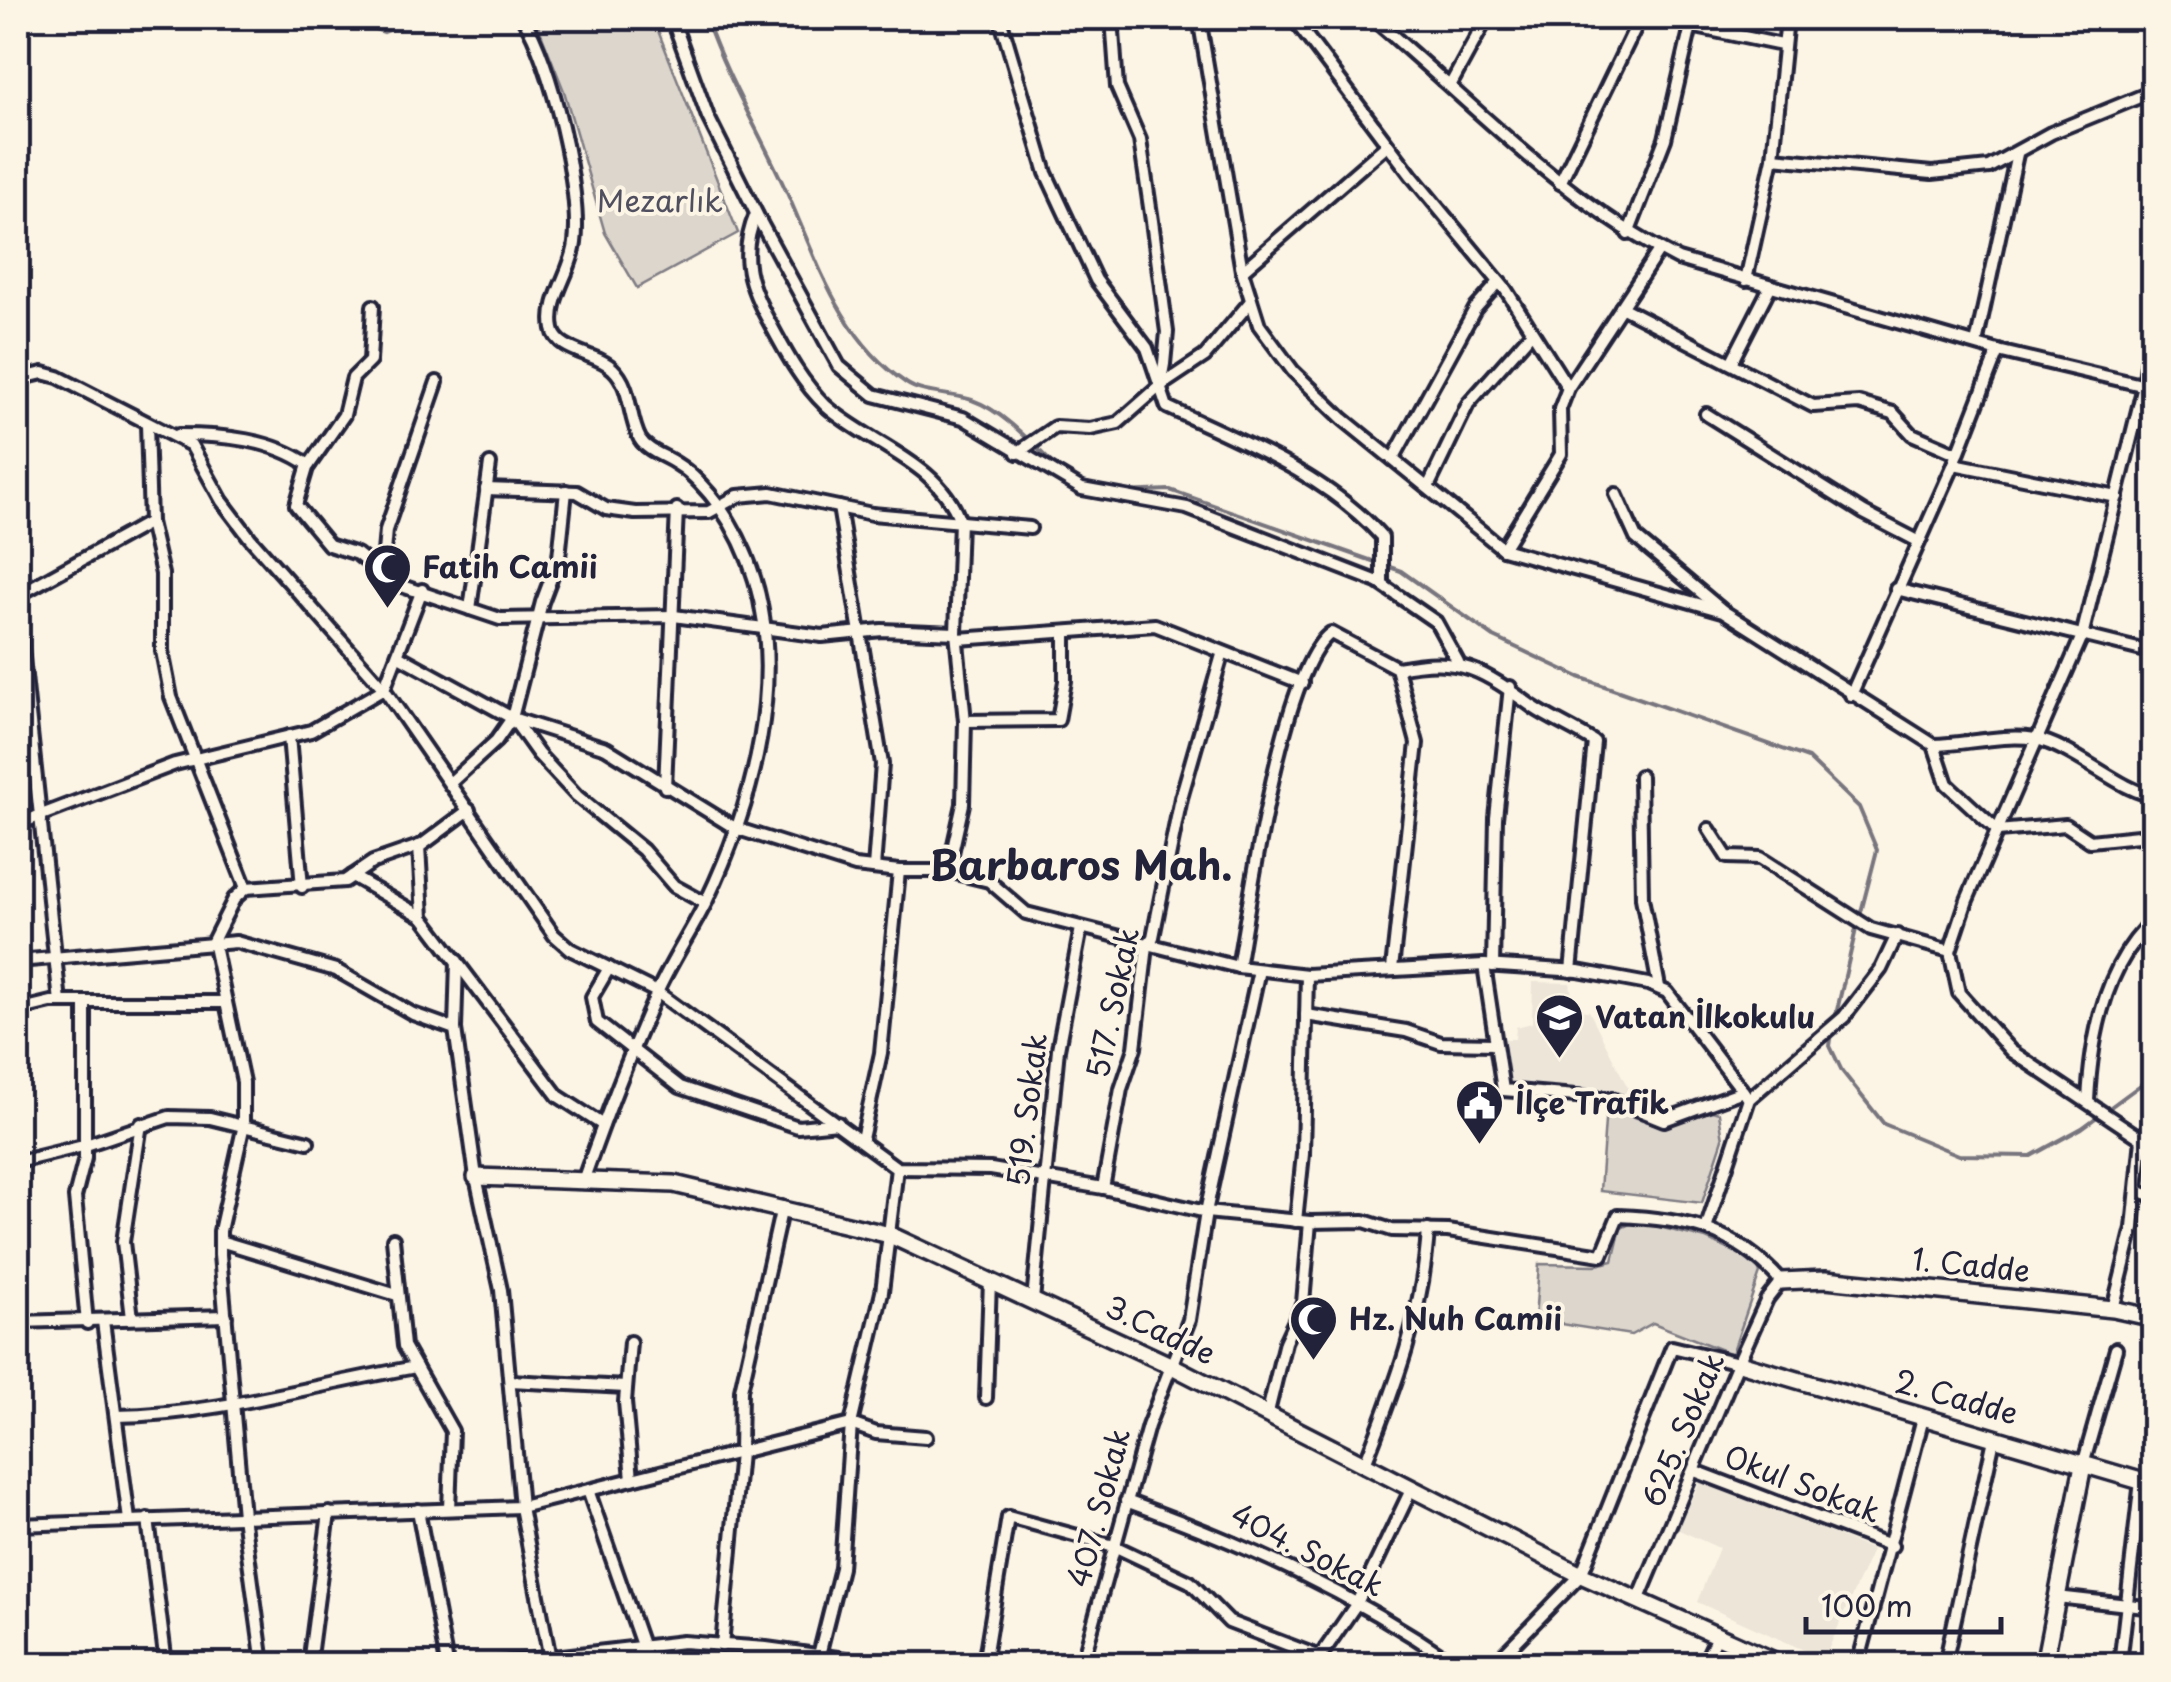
<svg xmlns="http://www.w3.org/2000/svg" width="2171" height="1682" viewBox="0 0 2171 1682" font-family="'Playpen Sans',sans-serif">
<style>
.built{fill:#ece5d8}
.green{fill:#dcd6cc;stroke:#7f7c84;stroke-width:2.5}
.lines{fill:none;stroke-linecap:round;stroke-linejoin:round}
.stream{stroke:#78757e;stroke-width:4}
.street-casing{stroke:#22223b;stroke-width:18}
.secondary-casing{stroke:#22223b;stroke-width:22}
.street{stroke:#fcf5e5;stroke-width:10}
.secondary{stroke:#fcf5e5;stroke-width:15}
.labels{text-anchor:middle;stroke-width:8;stroke-linejoin:round;paint-order:stroke}
.park-label{font-size:30px;fill:#504f5f;stroke:#fcf5e5}
.poi-label{font-size:30px;font-weight:bold;fill:#22223b;stroke:#fcf5e5;text-anchor:start}
.street-label{font-size:30px;fill:#22223b;stroke:#fcf5e5}
.district-label{font-size:40px;font-weight:bold;fill:#22223b;stroke:#fcf5e5}
</style>
<rect width="100%" height="100%" fill="#fcf5e5"/>
<filter id="ink" filterUnits="userSpaceOnUse"><feTurbulence type="fractalNoise" baseFrequency=".01" numOctaves="2"/><feDisplacementMap in="SourceGraphic" scale="20" xChannelSelector="R" yChannelSelector="G"/><feConvolveMatrix kernelMatrix="1 2 1 2 8 2 1 2 1" color-interpolation-filters="sRGB"/></filter>
<g filter="url(#ink)">
<g class="built">
<path d="M 1533,982 L 1570,983 L 1574,1010 L 1589,1011 L 1633,1098 L 1591,1089 L 1510,1083 L 1501,1039 L 1515,1039 L 1516,1027 L 1532,1023 Z"/>
<path d="M 1701,1480 L 1872,1550 L 1824,1659 L 1697,1602 L 1719,1548 L 1677,1529 Z"/>
</g>
<g class="green">
<path d="M 372,18 L 420,18 L 384,33 L 373,29 Z"/>
<path d="M 535,18 L 653,18 L 738,233 L 637,288 L 605,233 L 564,91 Z"/>
<path d="M 1606,1107 L 1663,1127 L 1712,1111 L 1719,1113 L 1723,1139 L 1702,1203 L 1600,1191 Z"/>
<path d="M 1636,1221 L 1706,1239 L 1755,1261 L 1760,1273 L 1732,1354 L 1653,1323 L 1631,1335 L 1535,1320 L 1539,1264 L 1597,1265 L 1613,1261 L 1621,1228 Z"/>
</g>
<g class="lines">
<g class="stream">
<path d="M 706,18 C 726,76 757,128 783,184 C 816,255 837,336 906,383 C 923,395 952,393 972,400 C 1006,412 1036,448 1061,472"/>
<path d="M 1073,479 L 1107,489"/>
<path d="M 1121,492 L 1170,490 L 1401,571 L 1494,637 L 1579,677 L 1808,758 L 1859,807 L 1877,850 L 1860,916"/>
<path d="M 1834,1023 L 1857,925"/>
<path d="M 1832,1032 L 1830,1046 L 1842,1071 L 1884,1124 L 1959,1155 L 2031,1156 L 2082,1128 L 2154,1075"/>
</g>
<defs>
<g id="street">
<path d="M 523,18 C 551,61 582,191 575,243 C 572,272 547,299 553,329 C 557,352 598,353 613,369 C 632,387 628,417 640,439 C 647,451 666,456 677,464 C 692,473 709,492 719,506 C 802,623 763,783 706,902 C 690,934 670,963 656,995 C 629,1055 606,1116 584,1178"/>
<path d="M 672,18 L 708,117 L 762,225 L 839,366 L 874,395 L 963,418 L 1082,489 L 1187,508 L 1378,582 L 1436,622 L 1458,662"/>
<path d="M 1000,18 L 1046,173 L 1096,280 L 1147,348 L 1167,407 C 1242,442 1327,475 1382,537 L 1382,584"/>
<path d="M 1199,18 L 1242,271 L 1259,325 L 1293,371 L 1343,419 L 1503,549 L 1723,611 L 1934,745 L 1947,784 L 1998,831 L 2066,825 L 2090,841 L 2138,836 L 2154,840"/>
<path d="M 1293,18 L 1411,175 L 1506,290 L 1568,388"/>
<path d="M 1372,18 C 1471,101 1561,200 1678,259 L 1998,351 L 2154,388"/>
<path d="M 1676,18 L 1691,26 L 1782,45"/>
<path d="M 1451,84 L 1487,18"/>
<path d="M 1773,158 L 1932,173 L 1989,167 L 2051,133 L 2154,91"/>
<path d="M 1560,183 L 1640,18"/>
<path d="M 756,214 C 740,252 747,280 766,316 C 784,349 799,380 826,406 C 868,444 939,462 960,521 L 956,633 L 965,721 L 963,804 L 948,871"/>
<path d="M 1628,234 L 1665,139 L 1691,26"/>
<path d="M 1242,271 L 1387,145"/>
<path d="M 1746,280 L 1773,158 L 1787,18"/>
<path d="M 373,306 L 370,361 L 353,378 L 344,415 L 307,468 L 296,505 L 329,545 L 357,554 L 393,583 L 500,619 L 674,616 L 822,636 L 882,630 L 956,633"/>
<path d="M 1621,307 L 1813,406 L 1859,403 L 1893,413 L 1912,434 L 1958,454"/>
<path d="M 1976,344 L 2017,154"/>
<path d="M 1731,363 L 1770,287"/>
<path d="M 18,379 L 43,373 L 58,377 L 191,445 L 222,501 L 250,538 L 384,689 L 554,935 L 570,949 L 657,992 L 897,1168 L 991,1169 L 1103,1188 L 1206,1212 L 1310,1222 L 1364,1221 L 1392,1230 L 1448,1231 L 1602,1255 L 1618,1216 C 1686,1219 1734,1228 1781,1281 L 1767,1299 L 1738,1363 L 1638,1601"/>
<path d="M 1160,386 L 1205,356 L 1251,301"/>
<path d="M 1706,414 L 1864,513 L 1918,541"/>
<path d="M 147,424 L 150,522 L 162,574 L 162,651 L 171,697 L 246,888"/>
<path d="M 178,435 C 223,435 272,439 309,465"/>
<path d="M 1017,453 L 1055,427 L 1090,429 L 1118,423 L 1160,386 L 1164,364 L 1167,332 L 1152,221 L 1140,140 L 1117,87 L 1112,18"/>
<path d="M 1393,459 L 1475,309 L 1499,282"/>
<path d="M 1954,464 L 2117,497"/>
<path d="M 1428,487 L 1468,404 L 1532,332"/>
<path d="M 486,489 L 577,492 L 606,509 L 635,513 L 709,512 L 738,496 L 771,493 L 872,514 L 1030,528"/>
<path d="M 1616,494 L 1636,538 L 1722,610"/>
<path d="M 839,507 L 882,764 L 874,868"/>
<path d="M 1503,549 L 1561,454 L 1560,409 L 1568,388 L 1659,250"/>
<path d="M 382,575 L 386,530 L 437,382"/>
<path d="M 1896,589 L 2154,653"/>
<path d="M 18,595 L 150,522"/>
<path d="M 470,609 L 490,464"/>
<path d="M 18,611 L 60,1002"/>
<path d="M 958,639 L 1155,625 L 1302,683"/>
<path d="M 399,656 L 512,718 L 606,748 L 735,828 L 855,866 L 899,871"/>
<path d="M 1397,668 C 1461,655 1482,670 1533,707 C 1552,720 1575,729 1594,742 L 1571,971"/>
<path d="M 1851,695 L 1954,464 L 1998,351"/>
<path d="M 513,719 L 538,754 L 577,796 L 643,850 L 674,886 L 705,903"/>
<path d="M 965,721 L 1058,720 L 1065,681 L 1065,633"/>
<path d="M 289,736 L 302,887"/>
<path d="M 1934,745 C 1966,744 2004,734 2035,739 C 2072,745 2127,796 2154,795"/>
<path d="M 1640,776 L 1642,898 L 1659,987"/>
<path d="M 450,783 L 496,741 L 512,718 L 542,602 L 559,557 L 566,491"/>
<path d="M 665,787 L 677,509"/>
<path d="M 18,824 L 175,764 L 311,731 L 384,689 L 422,590"/>
<path d="M 1709,829 L 1727,857 L 1760,858 L 1871,929 L 1950,951"/>
<path d="M 419,846 L 423,917"/>
<path d="M 352,876 L 423,917 L 558,1096 L 603,1125"/>
<path d="M 18,961 L 236,942 L 336,970 L 413,1014 L 455,1029"/>
<path d="M 457,961 L 455,1029 L 476,1177 L 501,1290 L 521,1507 L 551,1664"/>
<path d="M 1484,965 L 1503,1090 L 1612,1099 L 1664,1120 L 1743,1091"/>
<path d="M 1493,966 L 1496,818 L 1510,687"/>
<path d="M 1238,967 C 1250,902 1282,667 1331,633 L 1397,668 L 1417,743 L 1392,969"/>
<path d="M 609,968 L 592,997 L 597,1022 L 680,1087 L 798,1127 L 838,1123"/>
<path d="M 85,1003 L 85,1158 L 75,1197 L 87,1323"/>
<path d="M 18,1010 L 51,1002 L 226,1002"/>
<path d="M 1306,1015 L 1406,1031 L 1441,1043 L 1494,1044"/>
<path d="M 2088,1101 C 2091,1039 2105,963 2154,920"/>
<path d="M 862,1139 L 881,1053 L 899,871 L 948,871 L 989,881 L 1026,913 L 1238,967 L 1307,975 L 1484,965 L 1578,971 L 1648,984 L 1667,992 L 1749,1099"/>
<path d="M 2142,1139 L 2011,1051 L 1959,993 L 1950,951 L 1967,900 L 2082,636 L 2144,386 L 2154,317"/>
<path d="M 18,1162 L 83,1146 L 169,1117 L 210,1118 L 308,1142"/>
<path d="M 1103,1188 L 1121,1089 L 1135,1048 L 1147,946 L 1153,937 L 1181,798 L 1222,655"/>
<path d="M 2137,1191 L 2154,1197"/>
<path d="M 1296,1221 L 1303,1154 L 1307,975"/>
<path d="M 1707,1226 L 1749,1099 L 1844,1017 L 1881,969 L 1897,935"/>
<path d="M 393,1239 L 404,1346 L 452,1431 L 449,1509"/>
<path d="M 220,1241 L 397,1295"/>
<path d="M 1033,1300 L 1058,1049 L 1081,928"/>
<path d="M 2113,1309 L 2133,1228 L 2142,1139 L 2154,1117"/>
<path d="M 132,1318 L 123,1242 L 141,1124"/>
<path d="M 103,1321 L 129,1520"/>
<path d="M 18,1322 L 226,1316"/>
<path d="M 630,1342 L 625,1402 L 632,1479"/>
<path d="M 510,1381 L 626,1387"/>
<path d="M 986,1398 L 990,1280"/>
<path d="M 116,1416 C 217,1415 316,1384 416,1367"/>
<path d="M 1267,1416 L 1285,1342 L 1303,1303 L 1310,1222"/>
<path d="M 2083,1465 L 2116,1349"/>
<path d="M 1364,1466 C 1395,1387 1423,1315 1428,1230"/>
<path d="M 1695,1471 L 1892,1546"/>
<path d="M 589,1493 L 642,1645 L 643,1664"/>
<path d="M 1126,1501 C 1247,1545 1349,1591 1455,1664"/>
<path d="M 418,1510 L 447,1664"/>
<path d="M 148,1519 L 166,1664"/>
<path d="M 18,1525 L 521,1507 L 851,1424 L 876,1433 L 926,1437"/>
<path d="M 2057,1597 L 2154,1608"/>
<path d="M 722,1646 L 740,1453 L 741,1390 L 782,1207"/>
<path d="M 819,1655 L 841,1568 L 851,1424 L 882,1292 L 897,1168"/>
<path d="M 1085,1655 L 1114,1664"/>
<path d="M 263,1664 L 243,1516 L 220,1255 L 220,1231 L 243,1129 L 243,1082 L 213,941 L 234,899 L 246,888 L 345,881 L 373,862 L 422,845 L 469,810"/>
<path d="M 309,1664 L 329,1513"/>
<path d="M 494,1664 L 683,1642 L 766,1648 L 881,1664"/>
<path d="M 984,1664 L 1008,1517 L 1114,1546 L 1190,1582 L 1229,1622 L 1320,1657"/>
<path d="M 1082,1664 L 1148,1426 L 1189,1320 L 1206,1212 L 1259,970"/>
<path d="M 1315,1664 L 1357,1603 L 1411,1490"/>
<path d="M 1494,1664 L 1581,1575 L 1672,1347 L 1743,1364"/>
<path d="M 1704,1664 L 1717,1636"/>
<path d="M 1858,1664 L 1923,1418"/>
<path d="M 1945,1664 L 1994,1439"/>
<path d="M 2120,1664 L 2141,1481"/>
</g>
<g id="secondary">
<path d="M 476,1177 L 674,1184 L 890,1235 L 1170,1365 L 1581,1575 L 1781,1664"/>
<path d="M 1781,1281 L 1826,1279 L 2113,1309 L 2154,1318"/>
<path d="M 1743,1364 L 2154,1485"/>
<path d="M 2044,1664 L 2083,1465"/>
</g>
</defs>
<use href="#street" class="street-casing"/>
<use href="#secondary" class="secondary-casing"/>
<use href="#street" class="street"/>
<use href="#secondary" class="secondary"/>
</g>
</g>
<defs>
<symbol id="mosque-pin" viewBox="-11 -11 22 30"><path d="M0 17L-7.5 6A9.5 9.5 0 1 1 7.5 6Z" fill="#22223b" stroke="#fcf5e5"/><path d="M3.5-4.9A6 6 0 1 0 3.5 4.9A5 5 0 1 1 3.5-4.9Z" fill="#fff"/></symbol>
<symbol id="school-pin" viewBox="-11 -11 22 30"><path d="M0 17L-7.5 6A9.5 9.5 0 1 1 7.5 6Z" fill="#22223b" stroke="#fcf5e5"/><path d="M0-5L7-2L0 1L-7-2ZM-4 1L0 2.5L4 1V4Q0 6-4 4Z" fill="#fff"/></symbol>
<symbol id="civic-pin" viewBox="-11 -11 22 30"><path d="M0 17L-7.5 6A9.5 9.5 0 1 1 7.5 6Z" fill="#22223b" stroke="#fcf5e5"/><path d="M-.6-6.5H3V-4.5H.6V-3L4-1V1h2V6H-6V1h2V-1L-.6-3ZM-1.2 2.5V6h2.4V2.5Z" fill="#fff"/></symbol>
</defs>
<g fill-rule="evenodd">
<use href="#mosque-pin" x="360" y="540" width="55" height="75"/>
<use href="#school-pin" x="1532" y="990" width="55" height="75"/>
<use href="#civic-pin" x="1452" y="1076" width="55" height="75"/>
<use href="#mosque-pin" x="1286" y="1292" width="55" height="75"/>
</g>
<g class="labels">
<g class="park-label">
<text x="660" y="212">Mezarlık</text>
</g>
<g class="poi-label">
<text x="422" y="578">Fatih Camii</text>
<text x="1595" y="1028">Vatan İlkokulu</text>
<text x="1515" y="1114">İlçe Trafik</text>
<text x="1349" y="1330">Hz. Nuh Camii</text>
</g>
<g class="street-label">
<text transform="translate(1114 1003) rotate(-78)" y="10">517. Sokak</text>
<text transform="translate(1028 1110) rotate(-83)" y="10">519. Sokak</text>
<text transform="translate(1971 1266) rotate(6)" y="10">1. Cadde</text>
<text transform="translate(1160 1331) rotate(26)" y="10">3.Cadde</text>
<text transform="translate(1956 1398) rotate(16)" y="10">2. Cadde</text>
<text transform="translate(1684 1430) rotate(-67)" y="10">625. Sokak</text>
<text transform="translate(1802 1485) rotate(21)" y="10">Okul Sokak</text>
<text transform="translate(1100 1508) rotate(-75)" y="10">407. Sokak</text>
<text transform="translate(1307 1551) rotate(27)" y="10">404. Sokak</text>
</g>
<g class="district-label">
<text x="1081" y="880">Barbaros Mah.</text>
</g>
</g>
<rect width="2171" height="1682" fill="none" stroke="#fcf5e5" stroke-width="60"/>
<rect x="30" y="30" width="2111" height="1622" fill="none" stroke="#22223b" stroke-width="4" filter="url(#ink)"/>
<path d="M1806 1617v15h195v-15" fill="none" stroke="#22223b" stroke-width="5"/>
<text x="1821" y="1617" font-size="30" fill="#22223b" stroke="#fcf5e5" stroke-width="8" paint-order="stroke">100 m</text>
</svg>
